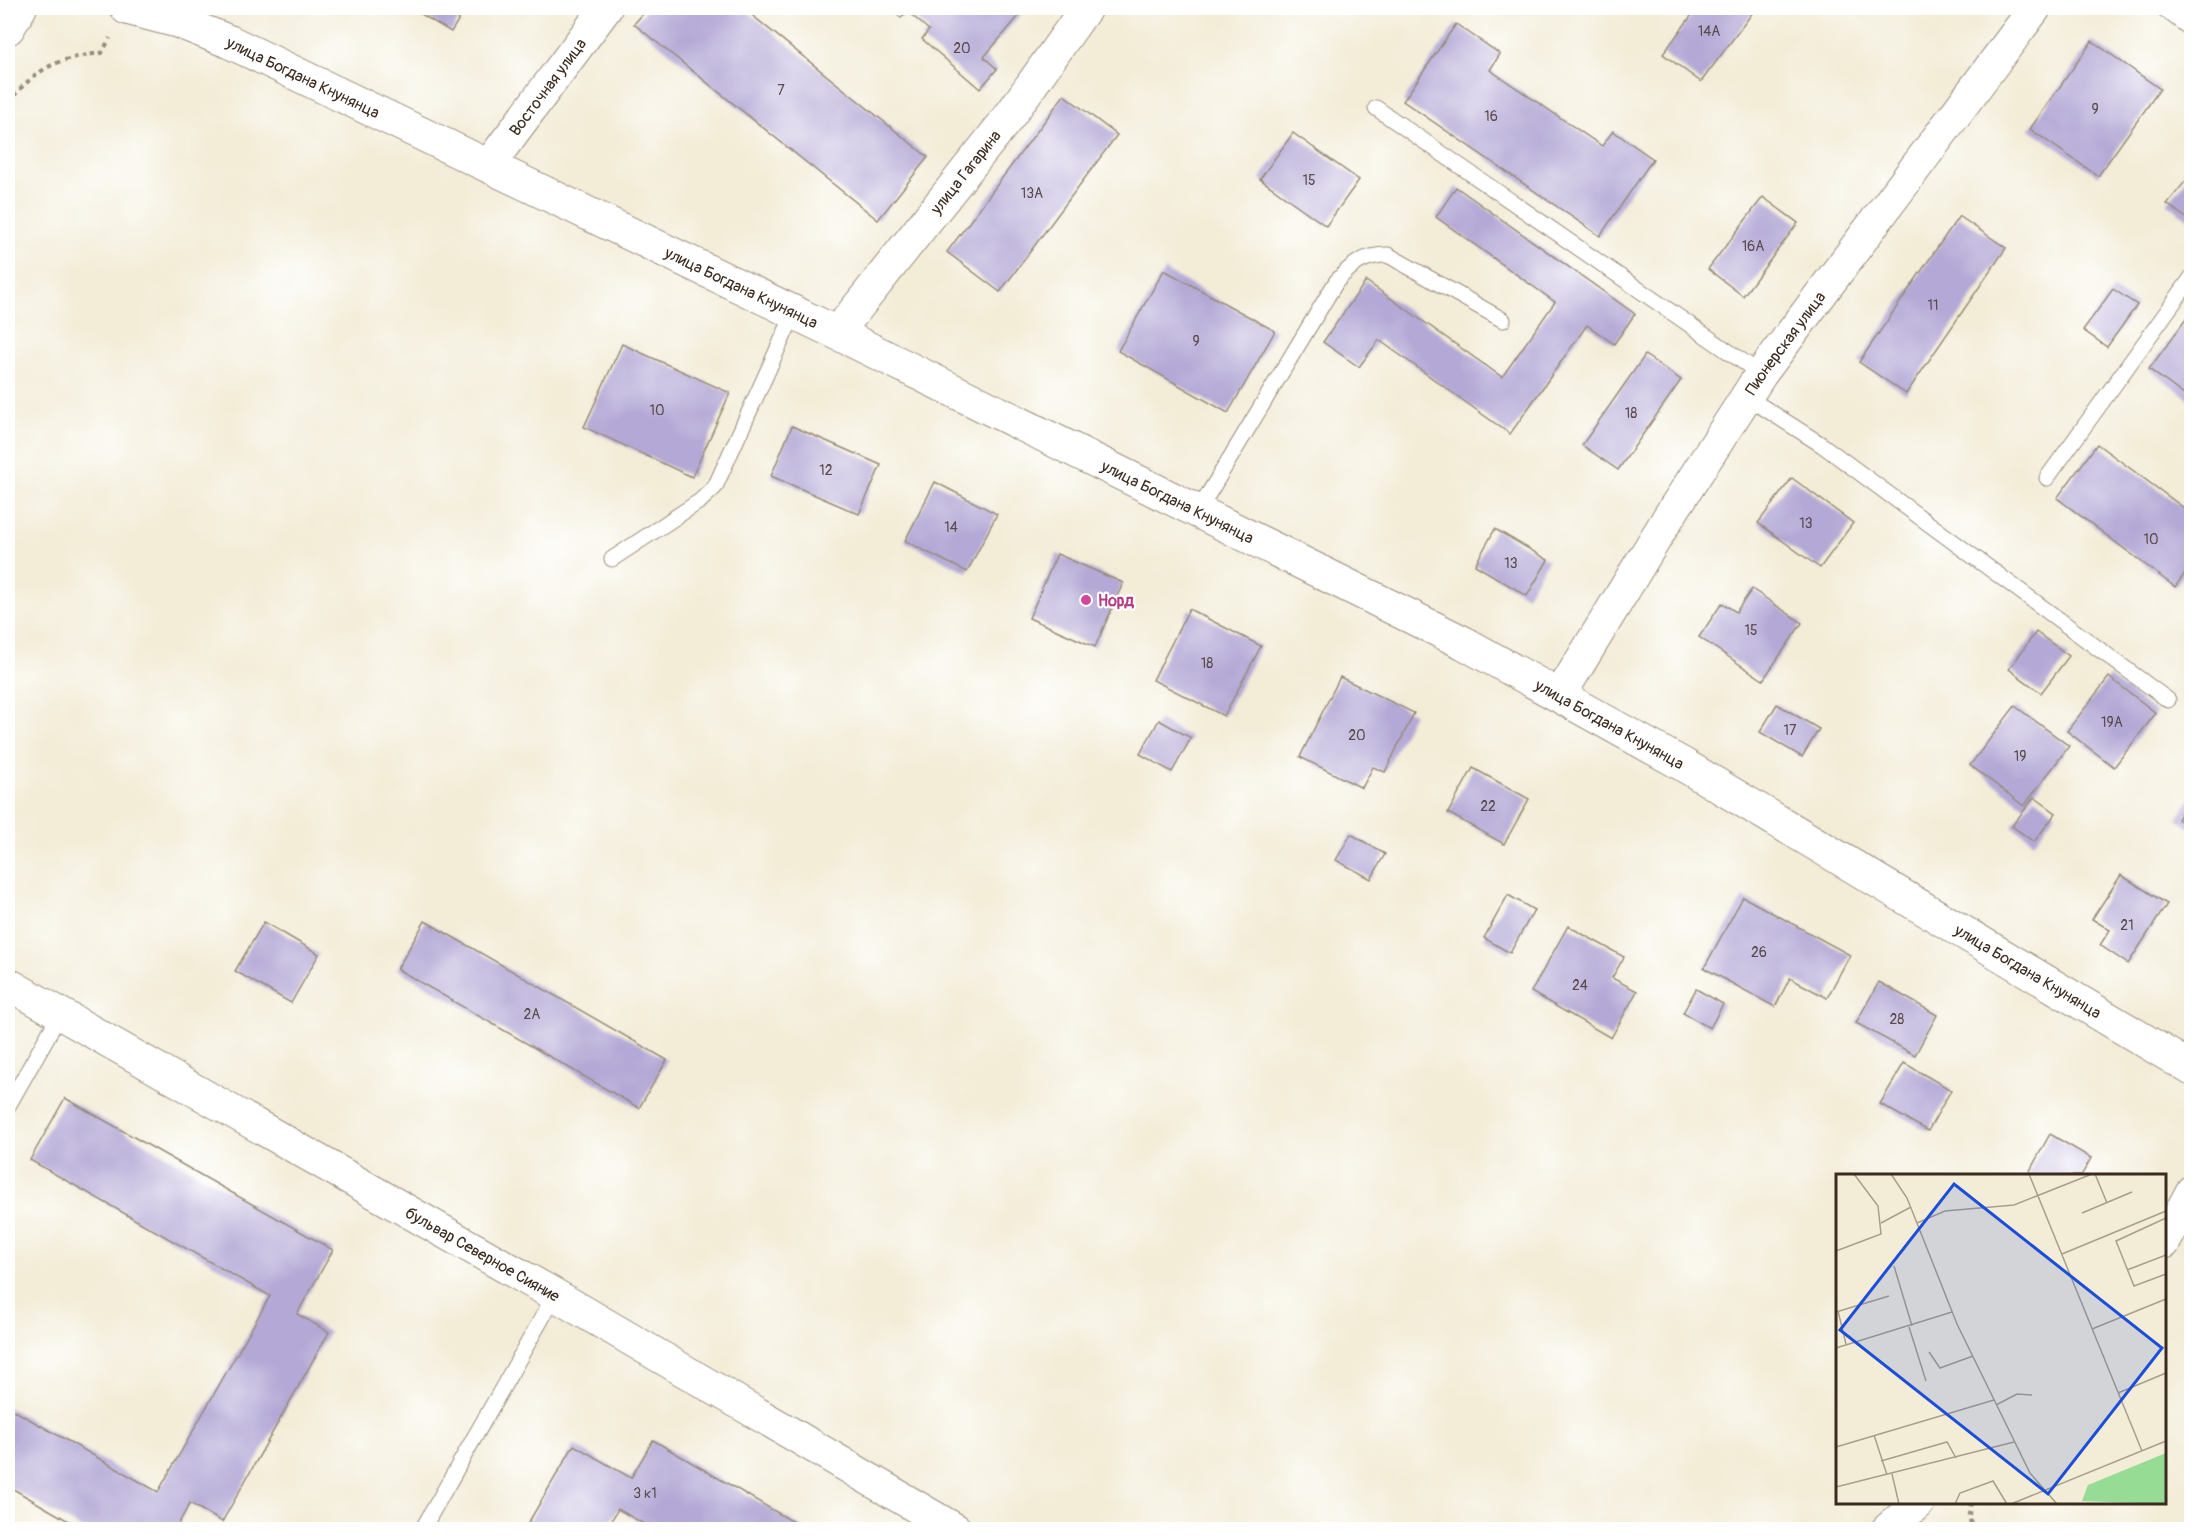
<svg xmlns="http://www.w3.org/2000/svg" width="2199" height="1537" viewBox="0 0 2199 1537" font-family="Pangolin,sans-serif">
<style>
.building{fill:#b4a9d6}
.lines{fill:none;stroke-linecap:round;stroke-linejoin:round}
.service-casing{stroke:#978b7a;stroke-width:17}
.minor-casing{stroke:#978b7a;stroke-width:34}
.tertiary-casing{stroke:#978b7a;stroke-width:35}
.secondary-casing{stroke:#978b7a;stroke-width:35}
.path{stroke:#978b7a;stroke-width:4;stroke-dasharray:4.5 4.5;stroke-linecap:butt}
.service{stroke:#fff;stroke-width:15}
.minor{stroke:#fff;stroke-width:32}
.tertiary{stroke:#fff;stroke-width:33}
.secondary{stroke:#fff;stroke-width:33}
.hotel-dot{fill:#d1479c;stroke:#fff;stroke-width:2}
.labels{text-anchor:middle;stroke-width:4.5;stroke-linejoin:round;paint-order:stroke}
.number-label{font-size:14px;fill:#594a4c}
.street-label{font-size:16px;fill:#3b2a1e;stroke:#fff}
.hotel-label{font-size:16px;font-weight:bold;fill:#b23c85;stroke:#fff;text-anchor:start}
.inset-road{fill:none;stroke:#a99e8d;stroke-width:1.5}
.view{fill:#1d4ed8;fill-opacity:0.15;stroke:#1d4ed8;stroke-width:3}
.inset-edge{fill:none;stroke:#3b2a1e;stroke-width:3}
</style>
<rect width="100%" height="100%" fill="#fff"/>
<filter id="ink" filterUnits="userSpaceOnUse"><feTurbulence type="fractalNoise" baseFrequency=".0167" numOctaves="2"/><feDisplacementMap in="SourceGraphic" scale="12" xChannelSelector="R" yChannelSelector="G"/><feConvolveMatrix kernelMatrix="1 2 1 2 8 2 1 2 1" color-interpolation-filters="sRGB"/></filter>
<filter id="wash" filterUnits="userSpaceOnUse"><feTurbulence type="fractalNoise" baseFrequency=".008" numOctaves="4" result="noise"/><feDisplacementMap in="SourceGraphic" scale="24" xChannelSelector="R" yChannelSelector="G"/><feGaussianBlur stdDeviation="1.35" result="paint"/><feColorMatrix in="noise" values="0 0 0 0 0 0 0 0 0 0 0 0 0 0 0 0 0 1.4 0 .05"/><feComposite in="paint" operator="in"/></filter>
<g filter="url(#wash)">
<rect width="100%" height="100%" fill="#f3ecd7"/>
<g id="blocks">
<g class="building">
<path d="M 411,8 L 466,8 L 451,32 Z"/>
<path d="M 648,8 L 743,8 L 928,157 L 878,220 L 634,24 Z"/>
<path d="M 888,8 L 1026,8 L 984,57 L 997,69 L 980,89 L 922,39 L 929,30 L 907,11 L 901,18 Z"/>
<path d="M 1697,8 L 1756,8 L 1701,82 L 1663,54 Z"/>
<path d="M 1456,24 L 1500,54 L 1490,70 L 1602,146 L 1613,131 L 1653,159 L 1600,236 L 1403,101 Z"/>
<path d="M 2092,41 L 2160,89 L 2098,176 L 2030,129 Z"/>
<path d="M 1064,95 L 1117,135 L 1000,292 L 947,252 Z"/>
<path d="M 1293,133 L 1359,180 L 1326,226 L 1260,179 Z"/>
<path d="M 2192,173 L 2192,222 L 2167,204 Z"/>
<path d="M 1456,187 L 1635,314 L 1614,344 L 1587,325 L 1510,434 L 1379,340 L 1359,367 L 1323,342 L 1366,281 L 1502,377 L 1555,302 L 1436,217 Z"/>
<path d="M 1763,197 L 1798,223 L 1743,296 L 1708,269 Z"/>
<path d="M 1959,216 L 2006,248 L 1906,394 L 1859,362 Z"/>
<path d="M 1164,270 L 1275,331 L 1228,413 L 1118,351 Z"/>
<path d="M 2113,289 L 2137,305 L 2107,347 L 2083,330 Z"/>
<path d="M 2189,315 L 2192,317 L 2192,401 L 2149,369 Z"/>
<path d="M 622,344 L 730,393 L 692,477 L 584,427 Z"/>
<path d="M 1645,355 L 1681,380 L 1618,470 L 1582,445 Z"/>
<path d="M 792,426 L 881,465 L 859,514 L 771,476 Z"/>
<path d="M 2097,444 L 2192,514 L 2192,564 L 2175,587 L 2057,498 Z"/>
<path d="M 1792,478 L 1853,523 L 1820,568 L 1758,523 Z"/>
<path d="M 935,482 L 997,514 L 967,572 L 905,541 Z"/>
<path d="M 1495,529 L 1548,560 L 1527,596 L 1475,565 Z"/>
<path d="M 1057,554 L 1123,583 L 1095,647 L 1029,618 Z"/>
<path d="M 1752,589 L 1802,623 L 1763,680 L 1699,637 L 1722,603 L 1736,612 Z"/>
<path d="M 1189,609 L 1261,646 L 1224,716 L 1153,680 Z"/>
<path d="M 2036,632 L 2069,656 L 2041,693 L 2009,669 Z"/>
<path d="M 1340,677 L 1414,713 L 1385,772 L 1373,767 L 1362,788 L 1300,757 Z"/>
<path d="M 2109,677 L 2156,713 L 2114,767 L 2067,731 Z"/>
<path d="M 1777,704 L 1819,729 L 1802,757 L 1760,732 Z"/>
<path d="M 2015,706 L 2069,746 L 2024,806 L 1970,765 Z"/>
<path d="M 1159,720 L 1191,738 L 1172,772 L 1140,754 Z"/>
<path d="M 1473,768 L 1529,799 L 1504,844 L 1448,813 Z"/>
<path d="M 2192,796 L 2192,829 L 2177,819 Z"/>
<path d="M 2034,797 L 2056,813 L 2034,842 L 2012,826 Z"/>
<path d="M 1351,834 L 1385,854 L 1371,879 L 1336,860 Z"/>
<path d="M 2121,875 L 2167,904 L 2128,964 L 2100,945 L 2110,930 L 2092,919 Z"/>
<path d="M 1508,895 L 1534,910 L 1510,953 L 1484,938 Z"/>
<path d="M 1743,897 L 1850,955 L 1827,998 L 1790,978 L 1775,1007 L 1704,968 Z"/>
<path d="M 425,921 L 667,1060 L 639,1108 L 397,969 Z"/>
<path d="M 264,922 L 319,954 L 291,1003 L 235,971 Z"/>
<path d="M 1568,926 L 1624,957 L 1612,978 L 1637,991 L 1611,1038 L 1531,992 Z"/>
<path d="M 1879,982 L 1937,1015 L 1915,1055 L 1856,1023 Z"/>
<path d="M 1696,989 L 1723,1004 L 1710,1028 L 1683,1013 Z"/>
<path d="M 1904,1063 L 1951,1090 L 1928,1131 L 1880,1104 Z"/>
<path d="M 65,1098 L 333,1250 L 297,1314 L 329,1332 L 222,1522 L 190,1503 L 175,1530 L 84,1530 L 8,1486 L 8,1407 L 158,1492 L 270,1296 L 30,1160 Z"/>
<path d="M 2050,1134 L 2091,1158 L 2081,1176 L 2027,1176 Z"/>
<path d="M 653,1440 L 807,1530 L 654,1530 L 618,1509 L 606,1530 L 524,1530 L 574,1445 L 631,1478 Z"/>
</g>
</g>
</g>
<g filter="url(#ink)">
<use href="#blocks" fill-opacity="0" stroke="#978b7a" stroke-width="1.5"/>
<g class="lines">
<defs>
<g id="service">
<path d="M 2163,8 L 2192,30"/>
<path d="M 1376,108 L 1761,374"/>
<path d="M 1747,397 L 1822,445 L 2168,700"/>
<path d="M 2047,478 L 2192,277"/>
<path d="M 1197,513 L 1336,282 C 1352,264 1364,255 1388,255 L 1503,320"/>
<path d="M 612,559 L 700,501 L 715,487 L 794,313"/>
<path d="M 8,1106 L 60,1014"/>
<path d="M 422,1530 L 555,1295"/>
</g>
<g id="minor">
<path id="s1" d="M 488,166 L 606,8"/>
<path id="s2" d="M 837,333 L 1008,118 L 1086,8"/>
<path id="s3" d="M 1560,695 L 1668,518 L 1761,374 L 2035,8"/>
<path id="s4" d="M 8,984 L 555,1295 L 956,1530"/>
<path d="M 2164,1243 L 2192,1191"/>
<path d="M 1887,1530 L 1919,1502"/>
</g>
<path id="tertiary" d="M 8,28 L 20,8"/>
<g id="secondary">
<path id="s5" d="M 127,8 L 177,21 L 230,42 L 837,333 L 1464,643 L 1682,764 L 2192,1069"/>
</g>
</defs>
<use href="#service" class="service-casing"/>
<use href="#minor" class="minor-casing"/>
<use href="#tertiary" class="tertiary-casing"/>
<use href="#secondary" class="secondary-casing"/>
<g class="path">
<path d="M 8,103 C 37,67 58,58 102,53 L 110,38"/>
<path d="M 1971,1502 L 1969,1514 L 1972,1530"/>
</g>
<use href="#service" class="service"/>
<use href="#minor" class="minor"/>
<use href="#tertiary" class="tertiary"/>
<use href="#secondary" class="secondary"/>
</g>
</g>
<circle class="hotel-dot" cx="1086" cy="600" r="6"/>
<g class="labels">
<g class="number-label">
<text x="1709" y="36">14А</text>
<text x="962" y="53">20</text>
<text x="781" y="95">7</text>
<text x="2095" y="114">9</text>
<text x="1491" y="121">16</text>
<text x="1309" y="185">15</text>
<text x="1032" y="198">13А</text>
<text x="1753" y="251">16А</text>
<text x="1933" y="310">11</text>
<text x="1196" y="346">9</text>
<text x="657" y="415">10</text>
<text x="1631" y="418">18</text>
<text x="826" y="475">12</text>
<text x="1806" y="528">13</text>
<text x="951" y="532">14</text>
<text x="2151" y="544">10</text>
<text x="1511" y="568">13</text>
<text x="1751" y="635">15</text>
<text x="1207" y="668">18</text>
<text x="2112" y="727">19А</text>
<text x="1790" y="735">17</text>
<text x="1357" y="740">20</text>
<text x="2020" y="761">19</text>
<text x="1488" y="811">22</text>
<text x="2127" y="930">21</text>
<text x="1759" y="957">26</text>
<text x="1580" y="990">24</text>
<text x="532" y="1019">2А</text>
<text x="1897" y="1024">28</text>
<text x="645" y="1498">3 к1</text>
</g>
<g class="street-label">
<text dy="6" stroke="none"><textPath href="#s5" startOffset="190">улица Богдана Кнунянца</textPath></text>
<text dy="6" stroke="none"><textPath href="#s1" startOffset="99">Восточная улица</textPath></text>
<text dy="6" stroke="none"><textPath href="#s2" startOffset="206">улица Гагарина</textPath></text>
<text dy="6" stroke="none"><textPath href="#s5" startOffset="676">улица Богдана Кнунянца</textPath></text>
<text dy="6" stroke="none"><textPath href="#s3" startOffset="418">Пионерская улица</textPath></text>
<text dy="6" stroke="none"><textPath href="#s5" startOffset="1162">улица Богдана Кнунянца</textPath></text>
<text dy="6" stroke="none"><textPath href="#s5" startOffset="1648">улица Богдана Кнунянца</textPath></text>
<text dy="6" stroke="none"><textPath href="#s5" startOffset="2134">улица Богдана Кнунянца</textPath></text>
<text dy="6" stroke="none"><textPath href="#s4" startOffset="546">бульвар Северное Сияние</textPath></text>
</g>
<g class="hotel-label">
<text x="1098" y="606">Норд</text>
</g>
</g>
<g transform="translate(1836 1174)">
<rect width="330" height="330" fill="#f3ecd7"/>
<path d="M 330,279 L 330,330 L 246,327 L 252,311 Z" fill="#96dc95"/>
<path class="inset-road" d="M 55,0 L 71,24 L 121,150 L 194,299 L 221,330M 193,0 L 306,277M 259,0 L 271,29M 246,39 L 296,18M 330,44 L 280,67 L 298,112 L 330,100M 45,49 L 75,33M 81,49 L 109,37 L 178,31 L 256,0M 0,77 L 45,60 L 42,32 L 18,0M 226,80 L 330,37M 58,92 L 76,152M 291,96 L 330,81M 2,137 L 10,170M 0,138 L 53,122M 73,153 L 90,207M 256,155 L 330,125M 0,174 L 116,138M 93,178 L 104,194 L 137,182M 282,219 L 330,199M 160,231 L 181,220 L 196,221M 38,261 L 51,301M 0,273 L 158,226M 45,287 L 111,268 L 120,284M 56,300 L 63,330M 0,313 L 178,268M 119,330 L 124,319 L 157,307 L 171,330M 175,330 L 330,267"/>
<path class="view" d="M 118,10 L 326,174 L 212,320 L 4,156 Z"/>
<rect width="330" height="330" class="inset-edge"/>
</g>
<rect width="2199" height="1537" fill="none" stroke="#fff" stroke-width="30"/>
</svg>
